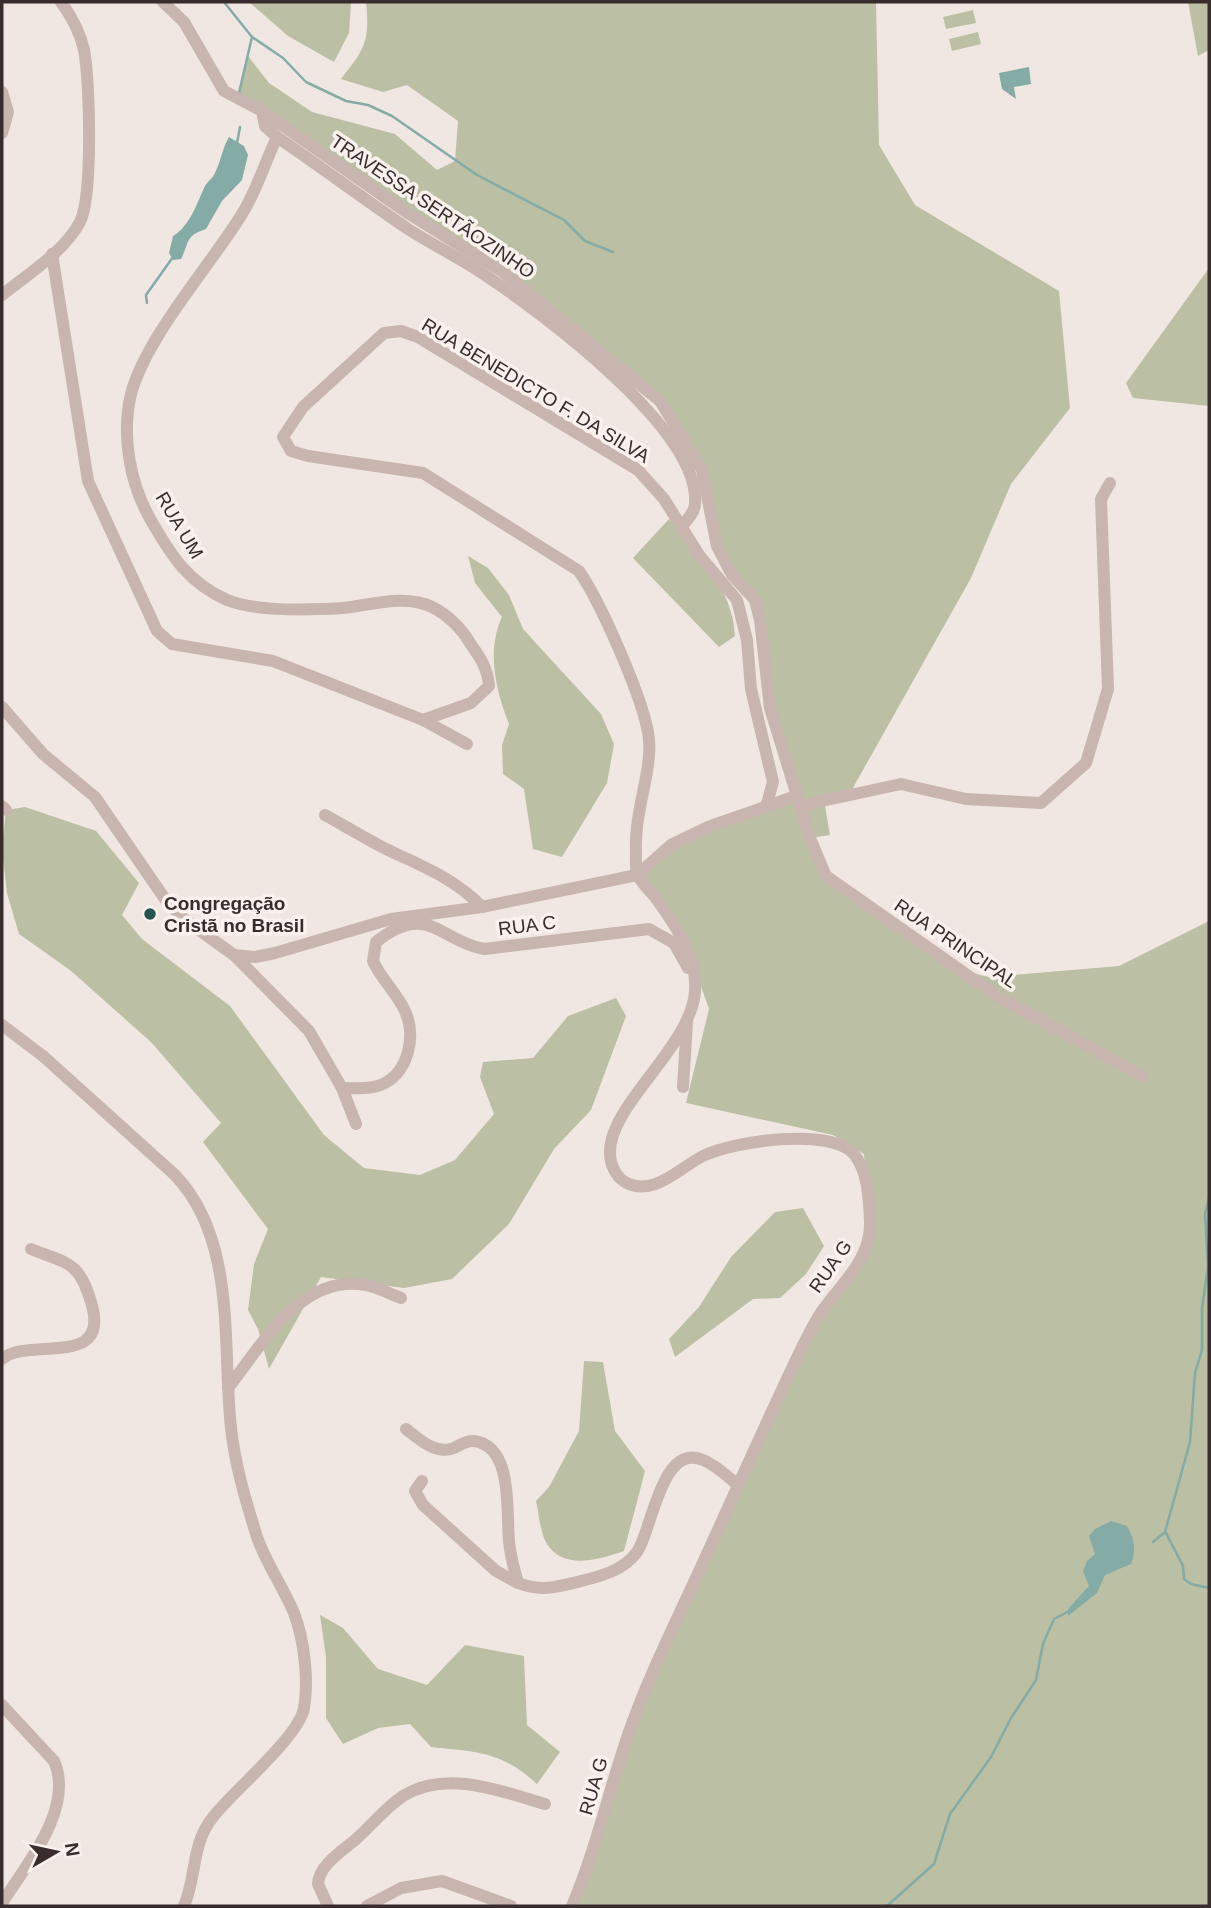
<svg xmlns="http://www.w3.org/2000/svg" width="1211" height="1908" viewBox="0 0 1211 1908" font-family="Arial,sans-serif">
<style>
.green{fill:#bbbfa3}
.water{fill:#84aba5}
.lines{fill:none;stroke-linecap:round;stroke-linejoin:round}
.stream{stroke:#84aba5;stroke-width:2.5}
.minor{stroke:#c8b5af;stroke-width:12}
.poi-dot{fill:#26554f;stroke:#f9f2ee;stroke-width:2.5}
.labels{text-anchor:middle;stroke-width:7;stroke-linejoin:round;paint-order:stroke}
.street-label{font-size:19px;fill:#382d2c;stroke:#f9f2ee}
.poi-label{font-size:19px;font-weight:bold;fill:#382d2c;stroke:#f9f2ee;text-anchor:start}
</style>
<rect width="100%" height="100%" fill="#f1e7e2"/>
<g class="green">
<path d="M 249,2 L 351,2 L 349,33 L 334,62 L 288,36 Z"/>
<path d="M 366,2 L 876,2 L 879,145 L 915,205 L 1059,291 L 1070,408 L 1011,484 L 971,578 L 854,786 L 853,793 L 824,800 L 830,835 L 810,838 L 826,876 L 959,970 L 989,977 L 1119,966 L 1209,921 L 1209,1906 L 572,1906 L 629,1731 L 820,1314 L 869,1243 L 864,1154 L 833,1135 L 686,1103 L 709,1009 L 688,949 L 637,875 L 671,845 L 795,797 L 770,708 L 760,620 L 717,546 L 702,470 L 660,401 L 503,272 L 239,93 L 248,56 L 269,83 L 312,112 L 395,134 L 437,170 L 455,161 L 458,121 L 407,85 L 383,92 L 341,79 C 365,49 370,41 366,2 Z"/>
<path d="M 1188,2 L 1209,2 L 1209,50 L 1198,56 Z"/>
<path d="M 973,10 L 976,23 L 946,29 L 943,17 Z"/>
<path d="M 978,32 L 981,44 L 952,51 L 949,39 Z"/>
<path d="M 1209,268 L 1209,406 L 1133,398 L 1126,383 Z"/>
<path d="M 669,519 C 698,554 733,589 735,636 L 719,647 L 633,558 Z"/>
<path d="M 468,556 L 488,568 L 509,595 L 523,629 L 601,714 L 614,744 L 607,783 L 562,857 L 533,849 L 524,789 L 503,774 L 502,745 L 509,724 C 496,690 486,652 502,617 L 475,583 Z"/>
<path d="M 25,807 L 96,831 L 139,883 L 122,915 L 142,939 L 230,1006 L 324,1135 L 364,1168 L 420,1175 L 455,1160 L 494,1114 L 480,1077 L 483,1062 L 533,1058 L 568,1016 L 616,998 L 626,1016 L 591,1110 L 554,1149 L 509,1224 L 452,1279 L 404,1288 L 321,1277 L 269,1369 L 258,1329 L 248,1310 L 254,1264 L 268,1229 L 203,1142 L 221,1123 L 152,1043 L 70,970 L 19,934 L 7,893 L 2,848 L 6,810 Z"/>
<path d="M 803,1208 L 824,1246 L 806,1274 L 780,1298 L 753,1299 L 675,1357 L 669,1339 L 699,1307 L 731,1257 L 775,1212 Z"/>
<path d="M 584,1361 L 603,1362 L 615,1431 L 645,1471 L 624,1551 C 600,1559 564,1571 547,1544 C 540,1533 539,1514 536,1501 L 549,1487 L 579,1431 Z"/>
<path d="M 320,1615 L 343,1628 L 378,1669 L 427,1685 L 465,1645 L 524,1656 L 527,1725 L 560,1752 L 537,1784 C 501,1751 477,1752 431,1747 L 410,1724 L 378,1728 L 343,1744 L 326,1718 L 326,1657 Z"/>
</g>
<g class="water">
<path d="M 1029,67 L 1031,84 L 1014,87 L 1016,99 L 1002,89 L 999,73 Z"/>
<path d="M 229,137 L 244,146 L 248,155 L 242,180 L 222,201 L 206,229 C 185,236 190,241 181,259 L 173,260 L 169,253 L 173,236 C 190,226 197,203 205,186 C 208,181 213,178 215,173 C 221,161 222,149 229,137 Z"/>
<path d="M 1111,1521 L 1127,1526 C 1135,1539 1136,1550 1131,1564 L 1105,1575 L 1097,1593 L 1068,1616 L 1068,1609 L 1089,1586 L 1083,1571 L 1087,1561 L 1095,1554 L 1089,1536 L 1095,1529 Z"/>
</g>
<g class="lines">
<g class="stream">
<path d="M 224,2 L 252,37 L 283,58 L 306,82 L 346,101 L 368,105 L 392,116 L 477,175 L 564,220 L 585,241 L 613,252"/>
<path d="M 239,93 L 252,37"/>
<path d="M 237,143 L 240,127"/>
<path d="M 147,303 L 146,295 L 173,257"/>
<path d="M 1166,1533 L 1183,1566 L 1184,1579 L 1191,1584 L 1209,1588"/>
<path d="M 1153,1542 L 1165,1532 L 1190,1442 L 1195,1373 L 1202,1350 L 1202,1308 L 1208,1267 L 1205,1214 L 1209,1198"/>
<path d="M 887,1906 L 934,1864 L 950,1814 L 991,1757 L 1011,1718 L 1036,1680 L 1043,1644 L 1054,1619 L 1069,1611"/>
</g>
<g class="minor">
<path d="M 163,2 L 184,22 L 224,91 L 262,111 L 409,214 L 503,272 L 660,401 L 702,470 L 717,546 L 732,575 L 755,600 L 760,620 L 770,708 L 810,838 L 826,876 L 997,996 L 1142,1076"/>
<path d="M 2,92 L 8,112 L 2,133"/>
<path d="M 262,111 L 265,126 L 277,137 C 265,162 257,190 242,214 C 210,266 146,337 131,394 C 121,436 130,485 152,522 C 172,557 189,583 227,600 C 257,612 311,610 343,608 C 371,605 405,594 432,607 C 447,614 462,629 470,643 C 480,657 488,669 489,686 L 471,703 L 423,720"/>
<path d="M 277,137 C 321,167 364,199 408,229 C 433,245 460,258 485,275 C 542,313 701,430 695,504 C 695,512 687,520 682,526"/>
<path d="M 52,254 L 88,481 L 157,631 L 172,644 L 273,661 L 423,720 L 467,744"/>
<path d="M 2,295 C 28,274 64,252 80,222 C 93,196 90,80 84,50 C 80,32 72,17 61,2"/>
<path d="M 2,707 L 43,754 L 95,797 L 167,902 L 185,920 L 234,955 L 309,1031 L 342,1088 L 356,1124"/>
<path d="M 2,806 L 6,810"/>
<path d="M 799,806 L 901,784 L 966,799 L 1041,803 L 1086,763 L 1108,689 L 1101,499 L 1110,483"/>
<path d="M 325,815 C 345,826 365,838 386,849 C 422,866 454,878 482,907"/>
<path d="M 234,955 L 255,957 L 275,953 L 391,919 L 482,907 L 637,875 L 671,845 L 708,827 L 796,796"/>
<path d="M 2,1025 L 43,1056 L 175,1175 C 237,1240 222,1345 231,1428 C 235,1466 246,1501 257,1537 C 266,1563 283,1587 294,1613 C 304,1639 309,1680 304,1708 C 299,1737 233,1791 213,1817 C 191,1844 197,1876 184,1906"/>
<path d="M 683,1087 L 687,1022"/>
<path d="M 342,1088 C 356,1088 372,1090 385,1083 C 409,1070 416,1035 405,1011 C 397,993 381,979 373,961 L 376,942 C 428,901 440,941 484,949 L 649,929 L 674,943 L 688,968"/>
<path d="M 2,1359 C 29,1336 112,1370 91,1302 C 79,1261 68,1264 31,1249"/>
<path d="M 228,1388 C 262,1345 301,1273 366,1285 C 378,1287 390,1294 401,1298"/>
<path d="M 406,1429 C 420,1440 436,1455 454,1448 C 461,1445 466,1440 474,1441 C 514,1446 506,1513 509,1541 C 510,1555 514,1569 518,1583 C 541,1592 557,1587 581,1581 C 602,1576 624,1570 637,1552 C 652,1531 661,1442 703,1460 C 716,1465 728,1477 738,1485"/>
<path d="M 422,1481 L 415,1491 L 423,1505 L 496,1571 L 518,1583"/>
<path d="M 2,1705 L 54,1761 C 75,1808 26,1865 2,1903"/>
<path d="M 328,1906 L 318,1884 C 319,1865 342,1851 355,1840 C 372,1825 385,1808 403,1796 C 446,1769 501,1791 545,1804"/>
<path d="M 367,1906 L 401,1888 L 442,1881 L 511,1906"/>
<path d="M 572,1906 C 596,1849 609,1790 629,1732 C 647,1680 672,1630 695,1580 C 726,1513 755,1447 786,1381 C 797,1358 808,1332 822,1311 C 842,1283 872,1258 870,1221 C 869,1200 868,1171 854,1154 C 831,1127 733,1141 703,1156 C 679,1168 653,1198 625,1182 C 615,1176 610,1164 610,1152 C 610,1104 690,1048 695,992 C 698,956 675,925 655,897 C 650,891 642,884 639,877 C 635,871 636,859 636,851 C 634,812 652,773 649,739 C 645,702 601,603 579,571 L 423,473 L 308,456 L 291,451 L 283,437 L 303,407 L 384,333 L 401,331 L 418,337 L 638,470 L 664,499 L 699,555 L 737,600 L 747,640 L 751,689 L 773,782 L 766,807"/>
</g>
</g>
<circle class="poi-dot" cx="150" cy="914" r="7"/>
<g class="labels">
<g class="street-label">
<text transform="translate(433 206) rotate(34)" y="7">TRAVESSA SERTÃOZINHO</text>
<text transform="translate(536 390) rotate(31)" y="7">RUA BENEDICTO F. DA SILVA</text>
<text transform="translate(180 525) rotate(59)" y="7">RUA UM</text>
<text transform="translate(527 925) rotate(-7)" y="7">RUA C</text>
<text transform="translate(956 943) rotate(34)" y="7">RUA PRINCIPAL</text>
<text transform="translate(830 1266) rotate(-55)" y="7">RUA G</text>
<text transform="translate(593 1786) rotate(-74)" y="7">RUA G</text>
</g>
<g class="poi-label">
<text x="164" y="910">Congregação<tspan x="164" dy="22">Cristã no Brasil</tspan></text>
</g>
</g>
<rect width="1211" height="1908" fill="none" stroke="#382d2c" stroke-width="7"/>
<g transform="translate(56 1852) rotate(81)" stroke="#f9f2ee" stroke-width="5" paint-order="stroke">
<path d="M0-5L12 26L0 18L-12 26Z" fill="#382d2c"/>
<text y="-10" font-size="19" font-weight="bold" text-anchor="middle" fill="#382d2c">N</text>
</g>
</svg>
